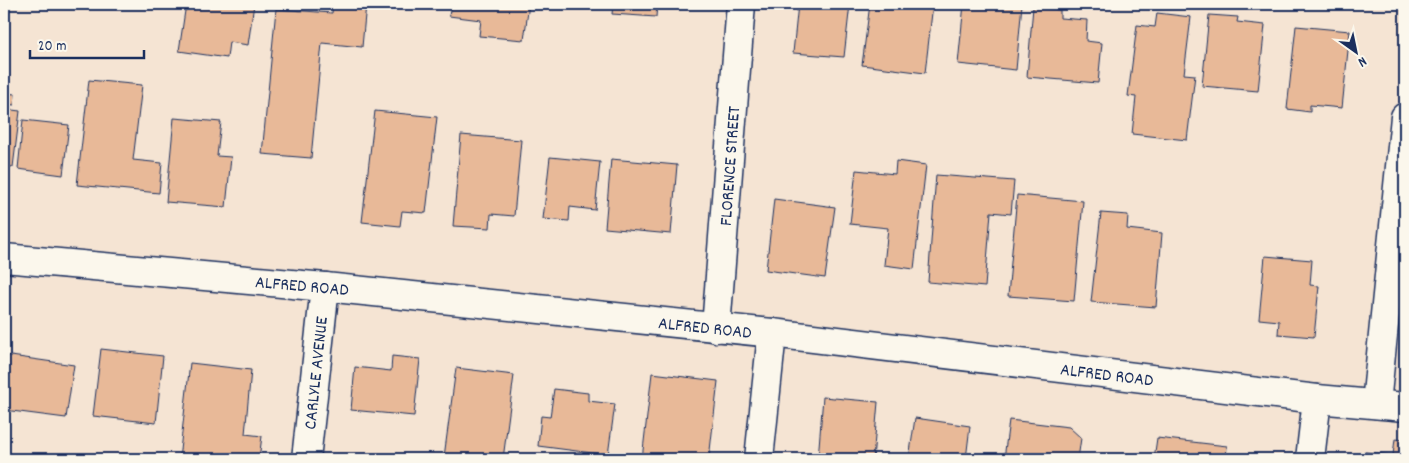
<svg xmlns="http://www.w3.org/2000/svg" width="1409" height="463" viewBox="0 0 1409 463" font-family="Dekko,sans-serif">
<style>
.building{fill:#e8b998;stroke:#1b2f5e}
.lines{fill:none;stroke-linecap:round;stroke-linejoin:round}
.street-casing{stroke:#1b2f5e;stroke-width:31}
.street{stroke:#fbf7ec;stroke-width:28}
.labels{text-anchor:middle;stroke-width:4.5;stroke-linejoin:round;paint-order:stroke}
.street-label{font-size:18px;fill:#1b2f5e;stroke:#fbf7ec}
</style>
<rect width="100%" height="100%" fill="#f5e4d3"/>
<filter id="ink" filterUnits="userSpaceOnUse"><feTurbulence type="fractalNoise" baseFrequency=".02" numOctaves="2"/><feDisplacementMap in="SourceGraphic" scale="10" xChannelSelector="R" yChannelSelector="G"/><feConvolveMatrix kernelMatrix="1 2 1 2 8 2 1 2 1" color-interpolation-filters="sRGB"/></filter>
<g filter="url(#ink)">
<g class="building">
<path d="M 186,4 L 254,4 L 248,45 L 229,42 L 227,58 L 179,51 Z"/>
<path d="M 333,4 L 366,4 L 362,47 L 322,43 L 311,158 L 262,154 L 276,9 L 332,13 Z"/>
<path d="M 451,4 L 529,4 L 524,40 L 479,36 L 481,20 L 449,16 Z"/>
<path d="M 613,4 L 657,4 L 656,17 L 612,14 Z"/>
<path d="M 798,4 L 850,4 L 844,57 L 793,53 Z"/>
<path d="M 870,4 L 933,4 L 925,73 L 862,65 Z"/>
<path d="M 964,4 L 1022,4 L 1016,70 L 958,64 Z"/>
<path d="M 1033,7 L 1060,10 L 1060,18 L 1087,20 L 1086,41 L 1102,43 L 1098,83 L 1027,77 Z"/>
<path d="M 1157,13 L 1191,17 L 1184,74 L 1195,75 L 1187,140 L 1132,134 L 1136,97 L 1128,96 L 1137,25 L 1155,27 Z"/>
<path d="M 1209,15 L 1238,17 L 1237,22 L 1265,25 L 1258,91 L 1202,86 Z"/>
<path d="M 1296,26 L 1350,31 L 1342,108 L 1310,105 L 1310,112 L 1287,109 Z"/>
<path d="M 89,80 L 142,85 L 133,160 L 162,163 L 159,193 L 77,185 Z"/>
<path d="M 4,93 L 15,94 L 14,105 L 4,104 Z"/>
<path d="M 4,109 L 20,111 L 13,167 L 4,166 Z"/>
<path d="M 375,111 L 437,117 L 426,213 L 402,211 L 400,226 L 362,222 Z"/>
<path d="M 174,118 L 221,122 L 217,156 L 231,157 L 226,207 L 166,202 Z"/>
<path d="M 23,120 L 69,125 L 63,175 L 18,169 Z"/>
<path d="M 461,135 L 521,140 L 514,216 L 491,214 L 490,228 L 453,226 Z"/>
<path d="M 550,157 L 600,162 L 595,210 L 570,207 L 569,221 L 543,219 Z"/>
<path d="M 611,159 L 677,165 L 671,234 L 605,228 Z"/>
<path d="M 896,161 L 926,165 L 914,269 L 884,265 L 888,228 L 850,224 L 856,170 L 895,174 Z"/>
<path d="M 936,175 L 1014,181 L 1011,214 L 991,212 L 985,287 L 928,282 Z"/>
<path d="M 1017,195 L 1083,201 L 1074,301 L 1008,296 Z"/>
<path d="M 774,199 L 835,207 L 825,278 L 766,270 Z"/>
<path d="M 1101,213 L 1128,215 L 1127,229 L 1162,233 L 1156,307 L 1091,302 Z"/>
<path d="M 1265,256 L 1312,260 L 1310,285 L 1319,286 L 1314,337 L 1278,334 L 1279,321 L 1259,319 Z"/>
<path d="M 101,349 L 163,356 L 156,423 L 93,416 Z"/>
<path d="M 4,355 L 74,365 L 66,418 L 4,410 Z"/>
<path d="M 392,356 L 420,359 L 414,416 L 351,410 L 355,367 L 391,371 Z"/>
<path d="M 190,363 L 251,370 L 245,434 L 262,436 L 259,459 L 179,459 Z"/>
<path d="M 456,368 L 514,375 L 503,459 L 462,459 L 444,457 Z"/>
<path d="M 652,373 L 718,381 L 709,459 L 642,459 Z"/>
<path d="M 554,389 L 588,393 L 588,401 L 615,404 L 608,455 L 538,446 L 541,416 L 550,417 Z"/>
<path d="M 823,397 L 878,402 L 873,459 L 818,459 Z"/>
<path d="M 915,418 L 970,426 L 966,459 L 909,459 Z"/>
<path d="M 1009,420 L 1069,427 L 1081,438 L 1078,459 L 1004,459 Z"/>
<path d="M 1157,438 L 1227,446 L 1226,459 L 1154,459 Z"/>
<path d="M 1395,439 L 1405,440 L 1405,459 L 1364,459 L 1365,452 L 1393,455 Z"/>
</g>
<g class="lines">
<defs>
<g id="street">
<path d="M 4,258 L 325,287 L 772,333 L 1317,399 L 1405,407"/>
<path d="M 716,328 L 741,4"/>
<path d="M 1376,404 L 1405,117"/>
<path d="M 306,459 L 325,287"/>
<path d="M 759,459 L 772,333"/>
<path d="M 1310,459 L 1317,399"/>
</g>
</defs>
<use href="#street" class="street-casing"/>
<use href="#street" class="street"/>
</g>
</g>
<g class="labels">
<g class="street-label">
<text transform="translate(729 166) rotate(-86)" y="6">FLORENCE STREET</text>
<text transform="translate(302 285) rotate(5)" y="6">ALFRED ROAD</text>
<text transform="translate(705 327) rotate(6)" y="6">ALFRED ROAD</text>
<text transform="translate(315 373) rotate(-84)" y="6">CARLYLE AVENUE</text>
<text transform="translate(1107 374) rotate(7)" y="6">ALFRED ROAD</text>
</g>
</g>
<rect width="1409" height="463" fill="none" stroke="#fbf7ec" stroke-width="20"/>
<rect x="10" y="10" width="1389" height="443" fill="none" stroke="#1b2f5e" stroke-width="2" filter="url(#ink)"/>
<g transform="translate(1356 52) rotate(147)" stroke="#fbf7ec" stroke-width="4" paint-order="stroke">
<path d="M0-4L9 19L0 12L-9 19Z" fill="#1b2f5e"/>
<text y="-8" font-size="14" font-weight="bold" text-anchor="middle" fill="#1b2f5e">N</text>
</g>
<path d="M30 50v8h114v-8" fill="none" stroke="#1b2f5e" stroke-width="2.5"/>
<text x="38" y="50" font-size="15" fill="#1b2f5e" stroke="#fbf7ec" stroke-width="4" paint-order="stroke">20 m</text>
</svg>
